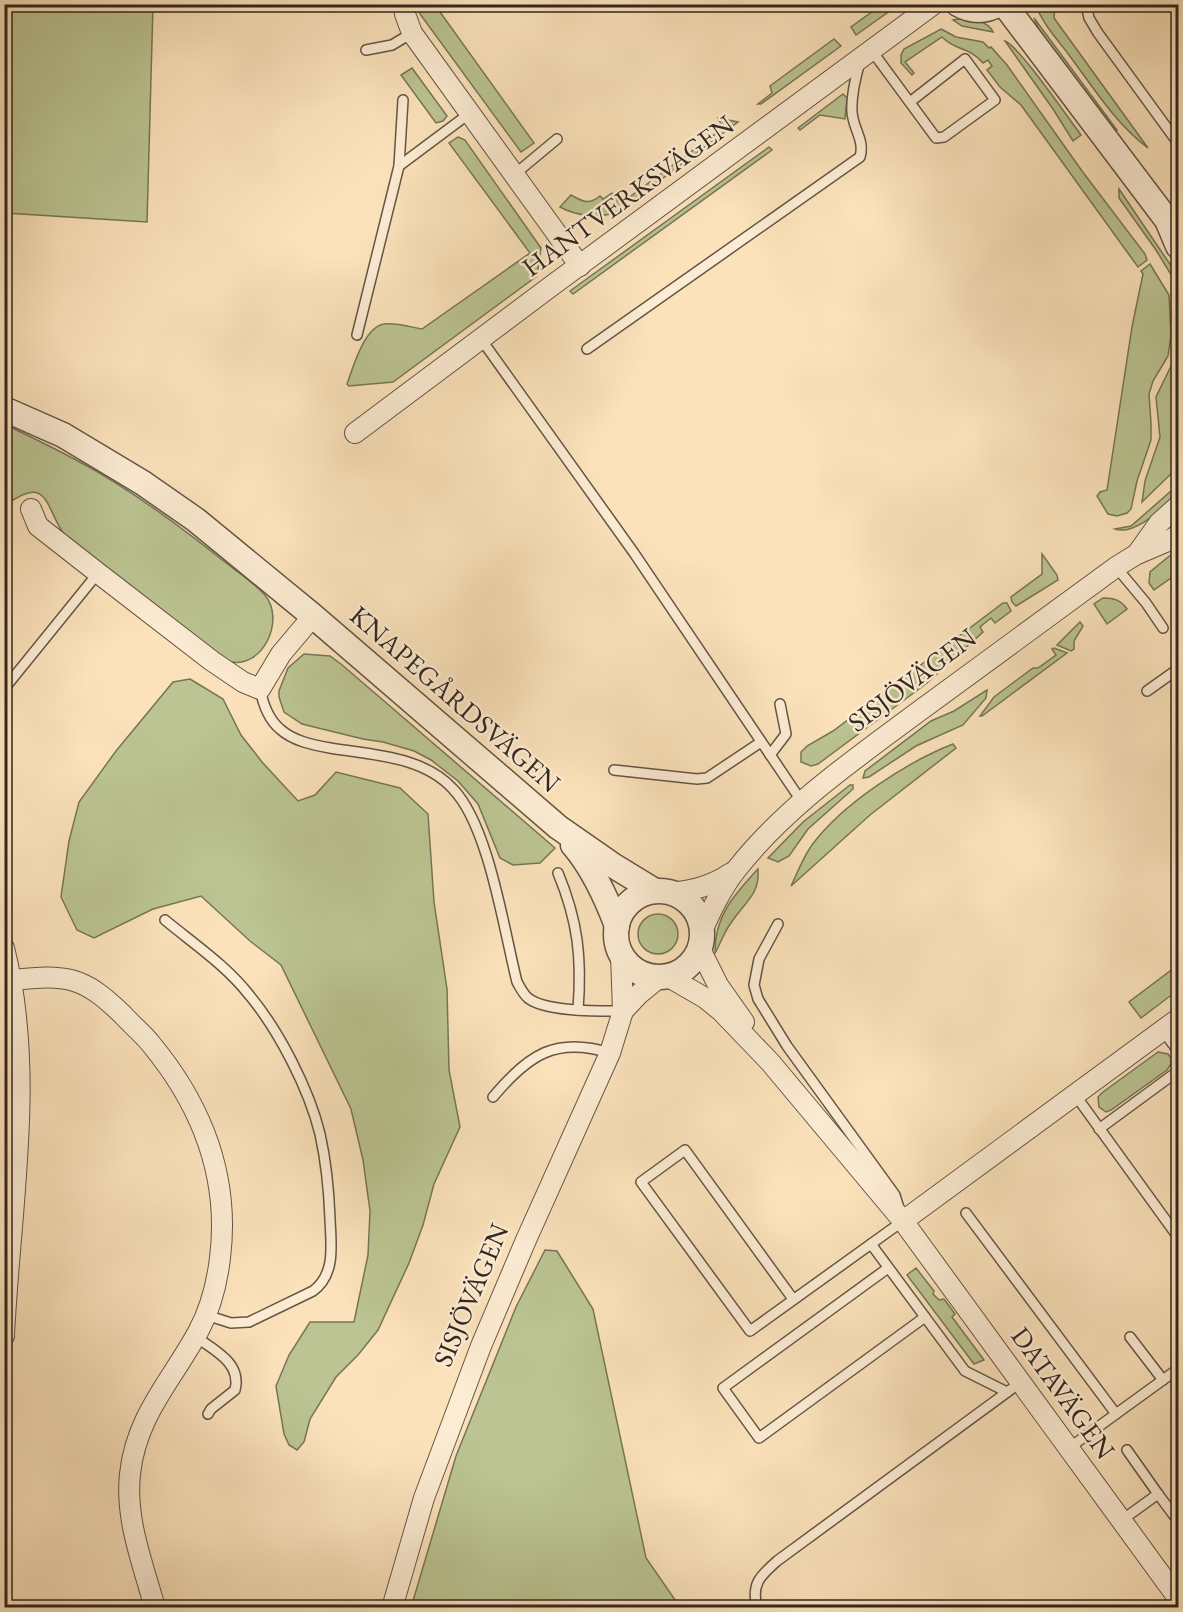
<svg xmlns="http://www.w3.org/2000/svg" width="1183" height="1612" viewBox="0 0 1183 1612" font-family="'EB Garamond',serif">
<style>
.green{fill:#bbc492;stroke:#767558;stroke-width:1.5}
.lines{fill:none;stroke-linecap:round;stroke-linejoin:round}
.service-casing{stroke:#645545;stroke-width:12}
.minor-casing{stroke:#645545;stroke-width:22}
.tertiary-casing{stroke:#645545;stroke-width:27}
.service{stroke:#fcecd3;stroke-width:9}
.minor{stroke:#fcecd3;stroke-width:20}
.tertiary{stroke:#fcecd3;stroke-width:24}
.labels{text-anchor:middle;stroke-width:5;stroke-linejoin:round;paint-order:stroke}
.street-label{font-size:27px;fill:#32261e;stroke:#fcecd3}
</style>
<rect width="100%" height="100%" fill="#fbe2bb"/>
<filter id="stains"><feTurbulence type="fractalNoise" baseFrequency=".00333" numOctaves="4"/><feColorMatrix values="0 0 0 0 .2 0 0 0 0 .09 0 0 0 0 .02 0 0 0 .5 -.17"/></filter>
<radialGradient id="worn" r=".72"><stop offset=".6" stop-color="#630" stop-opacity="0"/><stop offset="1" stop-color="#630" stop-opacity=".3"/></radialGradient>
<g class="green">
<path d="M 883,4 L 898,5 L 856,35 L 851,27 Z"/>
<path d="M 4,5 L 153,5 L 147,222 L 5,213 Z"/>
<path d="M 418,5 L 435,5 L 534,143 L 521,152 L 420,14 Z"/>
<path d="M 1036,5 L 1055,5 L 1054,18 L 1148,148 C 1115,123 1093,87 1069,55 C 1057,39 1042,23 1036,5 Z"/>
<path d="M 965,18 C 975,20 989,22 993,32 L 962,26 L 953,20 Z"/>
<path d="M 1034,18 L 1117,130 L 1114,131 L 1041,35 Z"/>
<path d="M 941,29 L 956,37 L 983,42 L 989,48 L 991,47 L 1007,65 L 1082,171 L 1145,254 L 1147,260 L 1138,267 L 1021,105 L 1000,87 L 987,70 L 992,66 L 988,60 L 983,63 C 967,45 957,52 942,37 L 905,62 L 914,73 L 912,75 L 901,63 L 901,55 L 904,49 Z"/>
<path d="M 834,39 L 841,46 L 761,104 L 758,104 L 772,93 L 770,86 Z"/>
<path d="M 1005,41 C 1019,46 1068,118 1081,135 L 1073,141 L 1053,109 Z"/>
<path d="M 412,68 L 447,116 L 443,121 L 436,123 L 401,75 Z"/>
<path d="M 843,94 L 847,98 L 845,119 L 820,115 L 800,130 L 798,128 Z"/>
<path d="M 718,118 L 738,122 L 619,211 C 602,219 576,216 560,207 L 571,195 C 583,202 589,205 600,196 L 603,199 L 612,193 L 618,201 L 624,201 L 719,131 L 722,126 Z"/>
<path d="M 458,137 L 465,140 L 541,248 L 537,276 L 393,382 L 349,386 L 347,384 C 353,368 364,327 384,324 C 395,322 410,327 422,329 L 530,253 L 449,143 Z"/>
<path d="M 769,147 L 772,150 L 573,294 L 570,291 Z"/>
<path d="M 1119,189 L 1178,276 L 1178,286 L 1156,250 L 1119,198 Z"/>
<path d="M 1150,264 L 1169,295 L 1171,335 L 1168,356 L 1153,381 L 1149,394 L 1151,423 L 1151,440 L 1137,481 L 1131,509 L 1127,513 L 1117,516 L 1108,514 L 1097,496 L 1100,492 L 1107,490 L 1132,327 L 1143,274 L 1141,271 Z"/>
<path d="M 1178,345 L 1178,467 L 1142,502 L 1145,481 L 1160,437 L 1156,397 L 1174,360 Z"/>
<path d="M 4,424 C 29,436 54,448 78,461 C 129,488 176,523 221,559 C 235,570 252,581 264,594 C 287,619 262,672 227,661 L 67,538 C 46,515 51,472 9,503 L 5,499 Z"/>
<path d="M 1178,485 L 1178,493 L 1177,495 C 1162,508 1135,536 1115,529 L 1131,526 Z"/>
<path d="M 1178,549 L 1178,573 L 1154,590 L 1149,583 L 1150,572 Z"/>
<path d="M 1042,554 L 1057,575 L 1058,580 L 1016,606 L 1012,602 L 1011,597 L 1042,574 Z"/>
<path d="M 1103,598 C 1114,598 1121,600 1127,609 L 1107,624 L 1094,604 Z"/>
<path d="M 1003,603 L 1007,603 L 1011,611 L 995,623 L 991,618 L 980,627 L 983,632 L 927,683 L 818,764 L 811,766 L 801,762 L 801,752 L 807,746 L 833,731 Z"/>
<path d="M 1080,622 L 1083,626 L 1074,641 L 1074,649 L 1071,651 L 1057,645 Z"/>
<path d="M 1054,648 L 1067,653 L 982,716 L 980,716 L 994,697 L 1033,668 L 1038,668 L 1056,655 L 1052,649 Z"/>
<path d="M 304,654 L 330,656 L 341,664 L 555,848 L 540,863 L 513,865 L 500,858 L 478,804 L 458,781 L 431,760 L 414,751 L 383,742 L 363,739 L 302,724 L 284,712 L 279,697 L 279,691 L 288,668 Z"/>
<path d="M 190,679 L 223,699 L 241,735 L 262,762 L 298,801 L 315,795 L 336,772 L 400,788 L 428,814 L 434,902 L 447,989 L 449,1070 L 460,1127 L 434,1184 L 423,1225 L 409,1263 L 378,1330 L 358,1355 L 336,1377 L 310,1419 L 304,1442 L 297,1450 L 289,1445 L 284,1434 L 276,1386 L 289,1355 L 310,1322 L 354,1322 L 368,1255 L 370,1211 L 363,1160 L 351,1109 L 281,965 L 250,941 L 201,896 L 153,909 L 94,938 L 77,930 L 61,897 L 69,841 L 79,802 L 116,751 L 173,682 Z"/>
<path d="M 987,690 L 986,698 L 963,725 L 916,746 L 869,777 L 863,778 L 865,771 L 931,721 L 954,711 Z"/>
<path d="M 953,744 L 956,748 L 870,815 L 791,886 C 798,872 803,857 812,845 C 842,804 907,762 953,744 Z"/>
<path d="M 850,785 L 853,785 L 853,789 L 808,829 L 789,856 L 778,862 L 768,858 L 803,822 Z"/>
<path d="M 758,869 C 760,896 744,902 731,923 C 724,932 721,943 715,953 C 714,916 735,894 758,869 Z"/>
<circle cx="658" cy="934" r="20"/>
<path d="M 1178,965 L 1178,990 L 1141,1018 L 1129,1002 Z"/>
<path d="M 1158,1052 L 1168,1054 L 1171,1058 L 1171,1064 L 1167,1070 L 1111,1110 L 1106,1112 L 1099,1107 L 1098,1097 L 1103,1092 Z"/>
<path d="M 545,1250 L 557,1251 L 593,1309 L 646,1558 L 680,1607 L 417,1608 L 413,1601 L 456,1456 L 516,1307 Z"/>
<path d="M 916,1268 L 934,1291 L 933,1294 L 939,1300 L 944,1299 L 955,1314 L 952,1317 L 984,1360 L 974,1364 L 907,1275 Z"/>
</g>
<g class="lines">
<defs>
<g id="service">
<path d="M 1086,4 L 1089,18 L 1098,33 L 1178,143"/>
<path d="M 366,50 L 392,45 L 412,33"/>
<path d="M 872,51 L 936,138 L 944,137 L 995,100 L 965,59 L 910,102"/>
<path d="M 399,166 L 470,113"/>
<path d="M 515,174 L 557,139"/>
<path d="M 357,335 L 399,166 L 403,100"/>
<path d="M 481,339 L 634,553 L 802,802"/>
<path d="M 587,349 L 860,157 C 865,140 853,129 852,112 C 851,95 856,77 860,61"/>
<path d="M 1116,567 L 1146,603 L 1163,628"/>
<path d="M 4,689 L 98,573"/>
<path d="M 260,689 C 263,704 268,719 280,729 C 293,741 313,745 330,748 C 372,755 423,756 453,789 C 489,826 504,931 517,982 C 520,987 523,994 528,998 C 545,1012 600,1011 623,1011"/>
<path d="M 1147,691 L 1178,669"/>
<path d="M 770,755 L 786,734 L 780,704"/>
<path d="M 614,770 L 697,779 L 707,778 L 761,742"/>
<path d="M 558,873 C 578,921 582,958 578,1010"/>
<path d="M 165,920 C 194,944 227,966 250,996 C 279,1031 309,1089 320,1134 C 326,1161 329,1191 330,1219 C 331,1245 336,1274 313,1291 L 249,1322 L 231,1323 L 206,1315"/>
<path d="M 778,924 L 759,959 L 754,985 L 758,999 L 787,1046 L 895,1195 L 899,1208"/>
<path d="M 1163,1031 L 1178,1051"/>
<path d="M 1076,1096 L 1178,1237"/>
<path d="M 493,1097 C 528,1055 556,1036 610,1053"/>
<path d="M 1099,1129 L 1178,1071"/>
<path d="M 966,1213 L 1116,1414"/>
<path d="M 871,1244 L 965,1371 L 1007,1392"/>
<path d="M 888,1268 L 723,1388 L 759,1438 L 925,1317"/>
<path d="M 793,1299 L 685,1150 L 641,1182 L 750,1331 L 903,1221"/>
<path d="M 196,1337 C 214,1350 242,1363 235,1390 L 211,1409 L 208,1414"/>
<path d="M 1130,1337 L 1163,1380"/>
<path d="M 1069,1448 L 1178,1369"/>
<path d="M 1158,1494 L 1178,1521"/>
<path d="M 1122,1520 L 1158,1494 L 1127,1450"/>
<path d="M 757,1608 C 751,1584 760,1576 777,1561 L 1021,1382"/>
</g>
<g id="minor">
<path d="M 404,4 L 405,14 L 412,33 L 580,266"/>
<path d="M 355,433 L 550,287 L 934,4"/>
<path d="M 31,509 L 38,526 L 98,573 L 212,661 L 243,682 L 260,689 L 281,654 L 313,616"/>
<path d="M 1137,554 L 1159,523 L 1178,506"/>
<path d="M 672,893 C 694,890 712,886 731,873"/>
<path d="M 701,933 C 711,911 721,889 736,870 C 785,807 855,759 918,712 C 984,664 1050,616 1116,567 L 1137,554 L 1170,540 L 1178,535"/>
<path d="M 699,947 L 718,985 L 744,1022"/>
<path d="M 4,948 C 36,1075 10,1207 4,1336"/>
<path d="M 667,976 L 705,998 L 721,1011 L 770,1062 L 903,1221"/>
<path d="M 12,980 C 67,974 83,976 123,1015 C 132,1025 143,1034 151,1044 C 203,1107 230,1177 220,1258 C 217,1283 210,1310 198,1332 C 172,1380 136,1416 130,1474 C 125,1520 143,1564 155,1608"/>
<path d="M 623,1011 L 639,994 L 660,977"/>
<path d="M 1178,1019 L 903,1221 L 1178,1598"/>
<path d="M 392,1608 L 424,1498 L 481,1346 L 526,1240 L 610,1053 L 623,1011 L 621,955"/>
</g>
<g id="tertiary">
<path d="M 958,4 C 972,12 985,12 999,4"/>
<path d="M 1004,4 L 1167,220 L 1178,246"/>
<path d="M 4,409 L 63,435 L 143,483 L 196,520 L 313,616 L 558,827 L 614,866 L 655,891"/>
<path d="M 573,845 C 593,868 606,897 617,926"/>
<circle cx="659" cy="934" r="43"/>
</g>
</defs>
<use href="#service" class="service-casing"/>
<use href="#minor" class="minor-casing"/>
<use href="#tertiary" class="tertiary-casing"/>
<use href="#service" class="service"/>
<use href="#minor" class="minor"/>
<use href="#tertiary" class="tertiary"/>
</g>
<g class="labels">
<g class="street-label">
<text transform="translate(628 196) rotate(-36)" y="9">HANTVERKSVÄGEN</text>
<text transform="translate(912 680) rotate(-37)" y="9">SISJÖVÄGEN</text>
<text transform="translate(455 699) rotate(41)" y="9">KNAPEGÅRDSVÄGEN</text>
<text transform="translate(471 1295) rotate(-67)" y="9">SISJÖVÄGEN</text>
<text transform="translate(1063 1393) rotate(54)" y="9">DATAVÄGEN</text>
</g>
</g>
<rect width="1183" height="1612" fill="none" stroke="#fbe2bb" stroke-width="24"/>
<rect x="6" y="6" width="1171" height="1600" fill="none" stroke="#32261e" stroke-width="3"/>
<rect x="12" y="12" width="1159" height="1588" fill="none" stroke="#32261e" stroke-width="1.5"/>
<rect width="100%" height="100%" filter="url(#stains)"/>
<rect width="100%" height="100%" fill="url(#worn)"/>
</svg>
